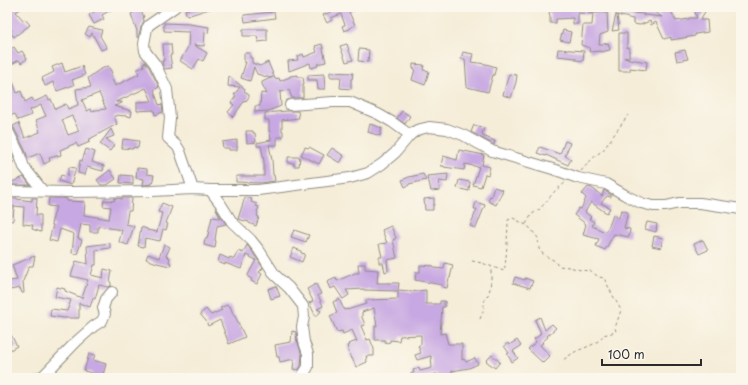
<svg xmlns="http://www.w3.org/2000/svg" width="748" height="385" viewBox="0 0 748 385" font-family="'Playpen Sans',sans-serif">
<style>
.building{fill:#c8a8e2;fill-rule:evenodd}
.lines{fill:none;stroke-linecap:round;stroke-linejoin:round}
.minor-casing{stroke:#908c82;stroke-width:12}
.path{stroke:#908c82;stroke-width:1;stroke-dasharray:3 3;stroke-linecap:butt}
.minor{stroke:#fff;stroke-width:10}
</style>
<rect width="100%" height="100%" fill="#fbf7ec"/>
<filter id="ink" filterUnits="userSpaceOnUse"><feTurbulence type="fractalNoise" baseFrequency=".025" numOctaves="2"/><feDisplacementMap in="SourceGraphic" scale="8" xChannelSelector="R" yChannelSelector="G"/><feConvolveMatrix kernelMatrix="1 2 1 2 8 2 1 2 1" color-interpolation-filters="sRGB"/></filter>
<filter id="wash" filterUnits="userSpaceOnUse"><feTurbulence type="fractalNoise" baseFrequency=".012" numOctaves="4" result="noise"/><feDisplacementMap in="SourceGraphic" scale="16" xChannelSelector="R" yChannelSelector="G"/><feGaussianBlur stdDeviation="0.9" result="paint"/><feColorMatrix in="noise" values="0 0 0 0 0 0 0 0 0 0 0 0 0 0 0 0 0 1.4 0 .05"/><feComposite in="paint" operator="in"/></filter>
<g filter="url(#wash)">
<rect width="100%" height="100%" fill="#f5edd8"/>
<g id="blocks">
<g class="building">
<path d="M 7,7 L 23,7 L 16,12 L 23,20 L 25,19 L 30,25 L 14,37 L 10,32 L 12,31 L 7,24 Z"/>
<path d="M 102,7 L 116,7 L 102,15 L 104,19 L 94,24 L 89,15 Z"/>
<path d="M 195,7 L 212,7 L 212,8 L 187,16 L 185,10 Z"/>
<path d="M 344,7 L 359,7 L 349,12 L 355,25 L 350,28 L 350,29 L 344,31 L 342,26 L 345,25 L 341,14 L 331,18 L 332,20 L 327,23 L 323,15 Z"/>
<path d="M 551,7 L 557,7 L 557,9 L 574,8 L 574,7 L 592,7 L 592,14 L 578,13 L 578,24 L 573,24 L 573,18 L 556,19 L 556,23 L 550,23 L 550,15 L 549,14 Z"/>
<path d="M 618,7 L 632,10 L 631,13 L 644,14 L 643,16 L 645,15 L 662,17 L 653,11 L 662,7 L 663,9 L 669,7 L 676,21 L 689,19 L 689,18 L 697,18 L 694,9 L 701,7 L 706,10 L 700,20 L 707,20 L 708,32 L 695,34 L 695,36 L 671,40 L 671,37 L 664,39 L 656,22 L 651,25 L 650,21 L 640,25 L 633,24 L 633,19 L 617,15 L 619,30 L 612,31 Z"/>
<path d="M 140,9 L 144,17 L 143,17 L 144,21 L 141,27 L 138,38 L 137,38 L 137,31 L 131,14 Z"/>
<path d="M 274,12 L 275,18 L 245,22 L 244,15 Z"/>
<path d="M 593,13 L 607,13 L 608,32 L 600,35 L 599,45 L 608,43 L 610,50 L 600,52 L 600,51 L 589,52 L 590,48 L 581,45 L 583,25 L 592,25 Z"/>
<path d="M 164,23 L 189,24 L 209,27 L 208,33 L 205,32 L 204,46 L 194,45 L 207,53 L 203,61 L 199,59 L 193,69 L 180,61 L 188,47 L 189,32 L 164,31 Z"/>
<path d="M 89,27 L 102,30 L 100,36 L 107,48 L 101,50 L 92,33 L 90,37 L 85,34 Z"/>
<path d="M 243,29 L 267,29 L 267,41 L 258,42 L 257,36 L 243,36 Z"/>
<path d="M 563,30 L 571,32 L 569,42 L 560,40 Z"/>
<path d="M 619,33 L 627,33 L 627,48 L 629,48 L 629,57 L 624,58 L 647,62 L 646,70 L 630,68 L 630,71 L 619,71 Z"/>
<path d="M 163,44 L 171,44 L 172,55 L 170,55 L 172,68 L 165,69 L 163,66 L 162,61 L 164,61 Z"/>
<path d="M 322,44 L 326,62 L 317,64 L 318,66 L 311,68 L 310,63 L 289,71 L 288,61 L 298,60 L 297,57 L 303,54 L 304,57 L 317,52 L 315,46 Z"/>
<path d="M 347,44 L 349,51 L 353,60 L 346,62 L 340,46 Z"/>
<path d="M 14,47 L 18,53 L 22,51 L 27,59 L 21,63 L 19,60 L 10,65 L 7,61 L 7,51 Z"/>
<path d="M 359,49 L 369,50 L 368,62 L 358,61 Z"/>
<path d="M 558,49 L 584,51 L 583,61 L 576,60 L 576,58 L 557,56 Z"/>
<path d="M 685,50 L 688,59 L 677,61 L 675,52 Z"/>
<path d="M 463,52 L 473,54 L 471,62 L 486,64 L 496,67 L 494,75 L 493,75 L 488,92 L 467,87 L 465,59 L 461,59 Z"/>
<path d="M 244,53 L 250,53 L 250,58 L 252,58 L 252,63 L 260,66 L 268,62 L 275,79 L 279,78 L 280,81 L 290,77 L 290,76 L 298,75 L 298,77 L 303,77 L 304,84 L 303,84 L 303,98 L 292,98 L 289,90 L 280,92 L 281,106 L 268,111 L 255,112 L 255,106 L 260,106 L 261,93 L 267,94 L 262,84 L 262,82 L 273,77 L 270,78 L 257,74 L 254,67 L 250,81 L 241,78 L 246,62 L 244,62 Z"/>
<path d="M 145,62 L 149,67 L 159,87 L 154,90 L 159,105 L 162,104 L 163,112 L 155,115 L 154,110 L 137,111 L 137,102 L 152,101 L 146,88 L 116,102 L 122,102 L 122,103 L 114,106 L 132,111 L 131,117 L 125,115 L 124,116 L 117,115 L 117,116 L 114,116 L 117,124 L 88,140 L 90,142 L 78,147 L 76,143 L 60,150 L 61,155 L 49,158 L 50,161 L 44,164 L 40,153 L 28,158 L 25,150 L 13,126 L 19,123 L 25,138 L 40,132 L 36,120 L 46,116 L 41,105 L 30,110 L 32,115 L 18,120 L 15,114 L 7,117 L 7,84 L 13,82 L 17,93 L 21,91 L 25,102 L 32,98 L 34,102 L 47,96 L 49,100 L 51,99 L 55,109 L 66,104 L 68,109 L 78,105 L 76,89 L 91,87 L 88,78 L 99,70 L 108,66 L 112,73 L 110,74 L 115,86 L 139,74 L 137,70 L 144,66 L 143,63 ZM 99,93 L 106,109 L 96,110 L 92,112 L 91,109 L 87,111 L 82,100 ZM 72,116 L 79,131 L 68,135 L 62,120 Z"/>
<path d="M 62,63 L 65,72 L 82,66 L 85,75 L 72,80 L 74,85 L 57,91 L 53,82 L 45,86 L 42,78 L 54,72 L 52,67 Z"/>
<path d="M 413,64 L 424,65 L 423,70 L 429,71 L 425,85 L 412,80 L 415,69 L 413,69 Z"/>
<path d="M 330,72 L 353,73 L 352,79 L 351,79 L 351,89 L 340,88 L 341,77 L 330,77 Z"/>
<path d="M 324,74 L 325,89 L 318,89 L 317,80 L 308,80 L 308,75 Z"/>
<path d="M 509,74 L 517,75 L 516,82 L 511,98 L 503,95 Z"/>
<path d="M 229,76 L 245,89 L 244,91 L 249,95 L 249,97 L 246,101 L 245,100 L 233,117 L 228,112 L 234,105 L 231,103 L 236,96 L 234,95 L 240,87 L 228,86 Z"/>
<path d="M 287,111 L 298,111 L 299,118 L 282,120 L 282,131 L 283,131 L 283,137 L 277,137 L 277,145 L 269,145 L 272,160 L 273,175 L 274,175 L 275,181 L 261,183 L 236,182 L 236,176 L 264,176 L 264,161 L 261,146 L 257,146 L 257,143 L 271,140 L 270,131 L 269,131 L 269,120 L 265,120 L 265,113 Z"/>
<path d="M 402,111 L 410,116 L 405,124 L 397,118 Z"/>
<path d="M 370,124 L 382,128 L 380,136 L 368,132 Z"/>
<path d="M 474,125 L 484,128 L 482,134 L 483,134 L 483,136 L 495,141 L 494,145 L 471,132 Z"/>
<path d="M 111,129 L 114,136 L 106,139 L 114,145 L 110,151 L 100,144 Z"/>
<path d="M 246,131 L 253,131 L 253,133 L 255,133 L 256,142 L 247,143 Z"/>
<path d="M 123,139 L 139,141 L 138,148 L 133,147 L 133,149 L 122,148 Z"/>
<path d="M 237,140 L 237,150 L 229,150 L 229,148 L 223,148 L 222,142 Z"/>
<path d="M 565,141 L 570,143 L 565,156 L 571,159 L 568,165 L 546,155 L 546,156 L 537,153 L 540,147 L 560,154 Z"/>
<path d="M 7,144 L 15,161 L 7,165 Z"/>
<path d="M 305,147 L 308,148 L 309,147 L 324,155 L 319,164 L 301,155 Z"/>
<path d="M 332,148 L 344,156 L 340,163 L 327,155 Z"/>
<path d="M 86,149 L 95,152 L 92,162 L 104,166 L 103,171 L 87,167 L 85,175 L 78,173 L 80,160 L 82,161 Z"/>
<path d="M 459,150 L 484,155 L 482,165 L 490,167 L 488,175 L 485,174 L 481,187 L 473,185 L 479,167 L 465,164 L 464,170 L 444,167 L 444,166 L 441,166 L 443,156 L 457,160 Z"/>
<path d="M 288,157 L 300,157 L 299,166 L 294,166 L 294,163 L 288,163 Z"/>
<path d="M 69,167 L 76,168 L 71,185 L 59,181 L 61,175 L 67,177 Z"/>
<path d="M 137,168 L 147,169 L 147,174 L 154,175 L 152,184 L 143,185 L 144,179 L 136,178 Z"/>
<path d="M 110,170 L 116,179 L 107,185 L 101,185 L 97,180 Z"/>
<path d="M 423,174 L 426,180 L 409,184 L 409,185 L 405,187 L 402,180 L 409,177 Z"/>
<path d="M 448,174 L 447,182 L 439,181 L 440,190 L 431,191 L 429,182 L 428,182 L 427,176 Z"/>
<path d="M 121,175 L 133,176 L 133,184 L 120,183 Z"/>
<path d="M 24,177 L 30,185 L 7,185 L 7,184 Z"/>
<path d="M 459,180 L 470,182 L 469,191 L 457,188 Z"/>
<path d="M 494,187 L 503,190 L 496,205 L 488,201 L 490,196 L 491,197 Z"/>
<path d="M 588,187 L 592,188 L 602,196 L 604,190 L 611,195 L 611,197 L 607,196 L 601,203 L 610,208 L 607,213 L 602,210 L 591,202 L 585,212 L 591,217 L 589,219 L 594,222 L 592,226 L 605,232 L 609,226 L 613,215 L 619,218 L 621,210 L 628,212 L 624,228 L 630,229 L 629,237 L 614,234 L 605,250 L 596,246 L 599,239 L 583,235 L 586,224 L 574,215 L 579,208 L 581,209 L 586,198 L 582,194 Z"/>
<path d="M 245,197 L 252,199 L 251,202 L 257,204 L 256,206 L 259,207 L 257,212 L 258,213 L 257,216 L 259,217 L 256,226 L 249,223 L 249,222 L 238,219 Z"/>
<path d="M 10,198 L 17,198 L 17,199 L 32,201 L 32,198 L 37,198 L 36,215 L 41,215 L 41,232 L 32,229 L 33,225 L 23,224 L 24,207 L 14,206 L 13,221 L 7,220 Z"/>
<path d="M 49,198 L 63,198 L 67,199 L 67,201 L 85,202 L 84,215 L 109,219 L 111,207 L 103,206 L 104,200 L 114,201 L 115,198 L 122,199 L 122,198 L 132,198 L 131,211 L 128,211 L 126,224 L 134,226 L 128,245 L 119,242 L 122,230 L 98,226 L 98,232 L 90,232 L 90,225 L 81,224 L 78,238 L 79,238 L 79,239 L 82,240 L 77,254 L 72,253 L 74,234 L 60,229 L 57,242 L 49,240 L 53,225 L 51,224 L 56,207 L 48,206 Z"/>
<path d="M 434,198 L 434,205 L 433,205 L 433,210 L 425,210 L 424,199 Z"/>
<path d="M 476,202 L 485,205 L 476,228 L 470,226 L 477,209 L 474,209 Z"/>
<path d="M 162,203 L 172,207 L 166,223 L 168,224 L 166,230 L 163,229 L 160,241 L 145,238 L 144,247 L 138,246 L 141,227 L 147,229 L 147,230 L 157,232 L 162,213 L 158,212 Z"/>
<path d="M 216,209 L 226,224 L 217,226 L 215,240 L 216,241 L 215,248 L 204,245 L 205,239 L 207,239 L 212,217 L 220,218 Z"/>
<path d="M 647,222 L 657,224 L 656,232 L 645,229 Z"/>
<path d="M 391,226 L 396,238 L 395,238 L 395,239 L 393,240 L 397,258 L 387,260 L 388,271 L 385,272 L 383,263 L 379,263 L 379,257 L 382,257 L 379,244 L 387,243 L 382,230 Z"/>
<path d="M 294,230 L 309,235 L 306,242 L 291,237 Z"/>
<path d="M 654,236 L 663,238 L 661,248 L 652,246 Z"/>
<path d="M 703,240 L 708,250 L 699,254 L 694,244 Z"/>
<path d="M 110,243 L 110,248 L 96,250 L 96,265 L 94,265 L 91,275 L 103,278 L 104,269 L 112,271 L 110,282 L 111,283 L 111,286 L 108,287 L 99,285 L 95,299 L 93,298 L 90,307 L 79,303 L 79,318 L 64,318 L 50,316 L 51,309 L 67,311 L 71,300 L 55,297 L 57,287 L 65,289 L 65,291 L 82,298 L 88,280 L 71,276 L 76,261 L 88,264 L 87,246 Z"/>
<path d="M 164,244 L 170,247 L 166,256 L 170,258 L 169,262 L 171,263 L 170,266 L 157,263 L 146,259 L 148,254 L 159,258 Z"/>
<path d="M 247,245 L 254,254 L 263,268 L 259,272 L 262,274 L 257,284 L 251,281 L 252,279 L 248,277 L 248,275 L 256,260 L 246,255 L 241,269 L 225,263 L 225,265 L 218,262 L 220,255 L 229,259 L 230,257 L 234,259 L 238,251 L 243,253 Z"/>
<path d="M 294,248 L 301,251 L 301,253 L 305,254 L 302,262 L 290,257 Z"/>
<path d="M 35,256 L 33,266 L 29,266 L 23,281 L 24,293 L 22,293 L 20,288 L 10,290 L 9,281 L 17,280 L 12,265 Z"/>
<path d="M 445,263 L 453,265 L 450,278 L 449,278 L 447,288 L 442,287 L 442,285 L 415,280 L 416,272 L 420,272 L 420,265 L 434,266 L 434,268 L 444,269 Z"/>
<path d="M 358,264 L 365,264 L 365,269 L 378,270 L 377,283 L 399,283 L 398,290 L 410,291 L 410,292 L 426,290 L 426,304 L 440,304 L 440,301 L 445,301 L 445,307 L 442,307 L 440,334 L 445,333 L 448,344 L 462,344 L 462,360 L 464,359 L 466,362 L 475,358 L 478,364 L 469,368 L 452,371 L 451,378 L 436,378 L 437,374 L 418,378 L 412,378 L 411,373 L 414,373 L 413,370 L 419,368 L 420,371 L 432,368 L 431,356 L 417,360 L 415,355 L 421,353 L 418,346 L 421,344 L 421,335 L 400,336 L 399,341 L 390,340 L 390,342 L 385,343 L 385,340 L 375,340 L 375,326 L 377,326 L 374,308 L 362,312 L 362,317 L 365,325 L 361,326 L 367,340 L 370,339 L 374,349 L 374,356 L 366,356 L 367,362 L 356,367 L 352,358 L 351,359 L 347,346 L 349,345 L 348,344 L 357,341 L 352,330 L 343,334 L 342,331 L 337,332 L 330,316 L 337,313 L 333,302 L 339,299 L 344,310 L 347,309 L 347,310 L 366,304 L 366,300 L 398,299 L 398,291 L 364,290 L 364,289 L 346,290 L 349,295 L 343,299 L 335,287 L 330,289 L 327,282 L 336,278 L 337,281 L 355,273 L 359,273 Z"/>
<path d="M 515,277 L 525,280 L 525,278 L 533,281 L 530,288 L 513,283 Z"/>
<path d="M 316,284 L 321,294 L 318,295 L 323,306 L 317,309 L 321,311 L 316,317 L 309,302 L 310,303 L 313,301 L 307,289 Z"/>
<path d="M 276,286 L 280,296 L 271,299 L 268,289 Z"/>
<path d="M 227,305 L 228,307 L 230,306 L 234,316 L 235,316 L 245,337 L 229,344 L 220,320 L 208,326 L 206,321 L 200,314 L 206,309 L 211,315 L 222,310 L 220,308 Z"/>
<path d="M 540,317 L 545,330 L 552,324 L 556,328 L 547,336 L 548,337 L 542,342 L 543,343 L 540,345 L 550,356 L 543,363 L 528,349 L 536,342 L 534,339 L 540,335 L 539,334 L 541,333 L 535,320 Z"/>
<path d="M 292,331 L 296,332 L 297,341 L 297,340 L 302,355 L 301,366 L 298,370 L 293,369 L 294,359 L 280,362 L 279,357 L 277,357 L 275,345 L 291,342 Z"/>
<path d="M 11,335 L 17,346 L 10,350 L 7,345 L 7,337 Z"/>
<path d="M 517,340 L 521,346 L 513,351 L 518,358 L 512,362 L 507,354 L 509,353 L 504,346 L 508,343 L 509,345 Z"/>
<path d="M 89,354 L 95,355 L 93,360 L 106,364 L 102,378 L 91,378 L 92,373 L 84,371 Z"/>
<path d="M 492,355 L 500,362 L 495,368 L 486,361 Z"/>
</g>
</g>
</g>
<g filter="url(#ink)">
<use href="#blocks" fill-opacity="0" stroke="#908c82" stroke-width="1"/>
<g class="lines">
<defs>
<g id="minor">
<path d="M 175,7 L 149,25 L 147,28 L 144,44 L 145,51 L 155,64 L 167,89 L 170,118 L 168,138 L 177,146 L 180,151 L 193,189"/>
<path d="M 290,105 L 333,102 L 350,102 L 378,114 L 392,122 L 410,135"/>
<path d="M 7,129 L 19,153 L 24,167 L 43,191"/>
<path d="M 210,190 L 220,203 L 232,222 L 251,240 L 259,250 L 275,275 L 289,288 L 303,306 L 304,317 L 302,327 L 304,342 L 308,354 L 308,367 L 301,378"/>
<path d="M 7,191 L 71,192 L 152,191 L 193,189 L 210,190 L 258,190 L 350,178 L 368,173 L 382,164 L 395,153 L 410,135 L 417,130 L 429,127 L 447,129 L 463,135 L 492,151 L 502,154 L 556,170 L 578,178 L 606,184 L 625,195 L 641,203 L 653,206 L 666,206 L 679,203 L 700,203 L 741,209"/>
<path d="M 37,378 L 43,376 L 77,341 L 94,326 L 102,321 L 105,314 L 103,308 L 106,299 L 112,292"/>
</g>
</defs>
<use href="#minor" class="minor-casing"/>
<g class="path">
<path d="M 581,171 L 593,158 L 604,149 L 628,115"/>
<path d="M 526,224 L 532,214 L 539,210 L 555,191 L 566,182"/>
<path d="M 472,261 L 482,263 L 504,271 C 506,263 506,255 507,246 C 507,237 508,229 508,220 L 513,218 L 526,225 L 530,228 L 538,238 L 539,249 L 544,255 L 555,261 L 558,266 L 569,267 L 581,270 L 590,271 L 599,277 L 604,278 L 612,294 L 621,310 L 615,328 L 616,331 L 612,333 L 603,335 C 599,345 581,348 573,353 C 570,355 566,358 563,360"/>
<path d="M 480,319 L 483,311 L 485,298 L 488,295 L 490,289 L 491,279 L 491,267"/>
</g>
<use href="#minor" class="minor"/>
</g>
</g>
<rect width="748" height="385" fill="none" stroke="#fbf7ec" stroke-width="24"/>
<path d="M602 359v6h99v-6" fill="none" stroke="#2b2b2b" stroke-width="2"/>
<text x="608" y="359" font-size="12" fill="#2b2b2b" stroke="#fbf7ec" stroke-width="3" paint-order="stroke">100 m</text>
</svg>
